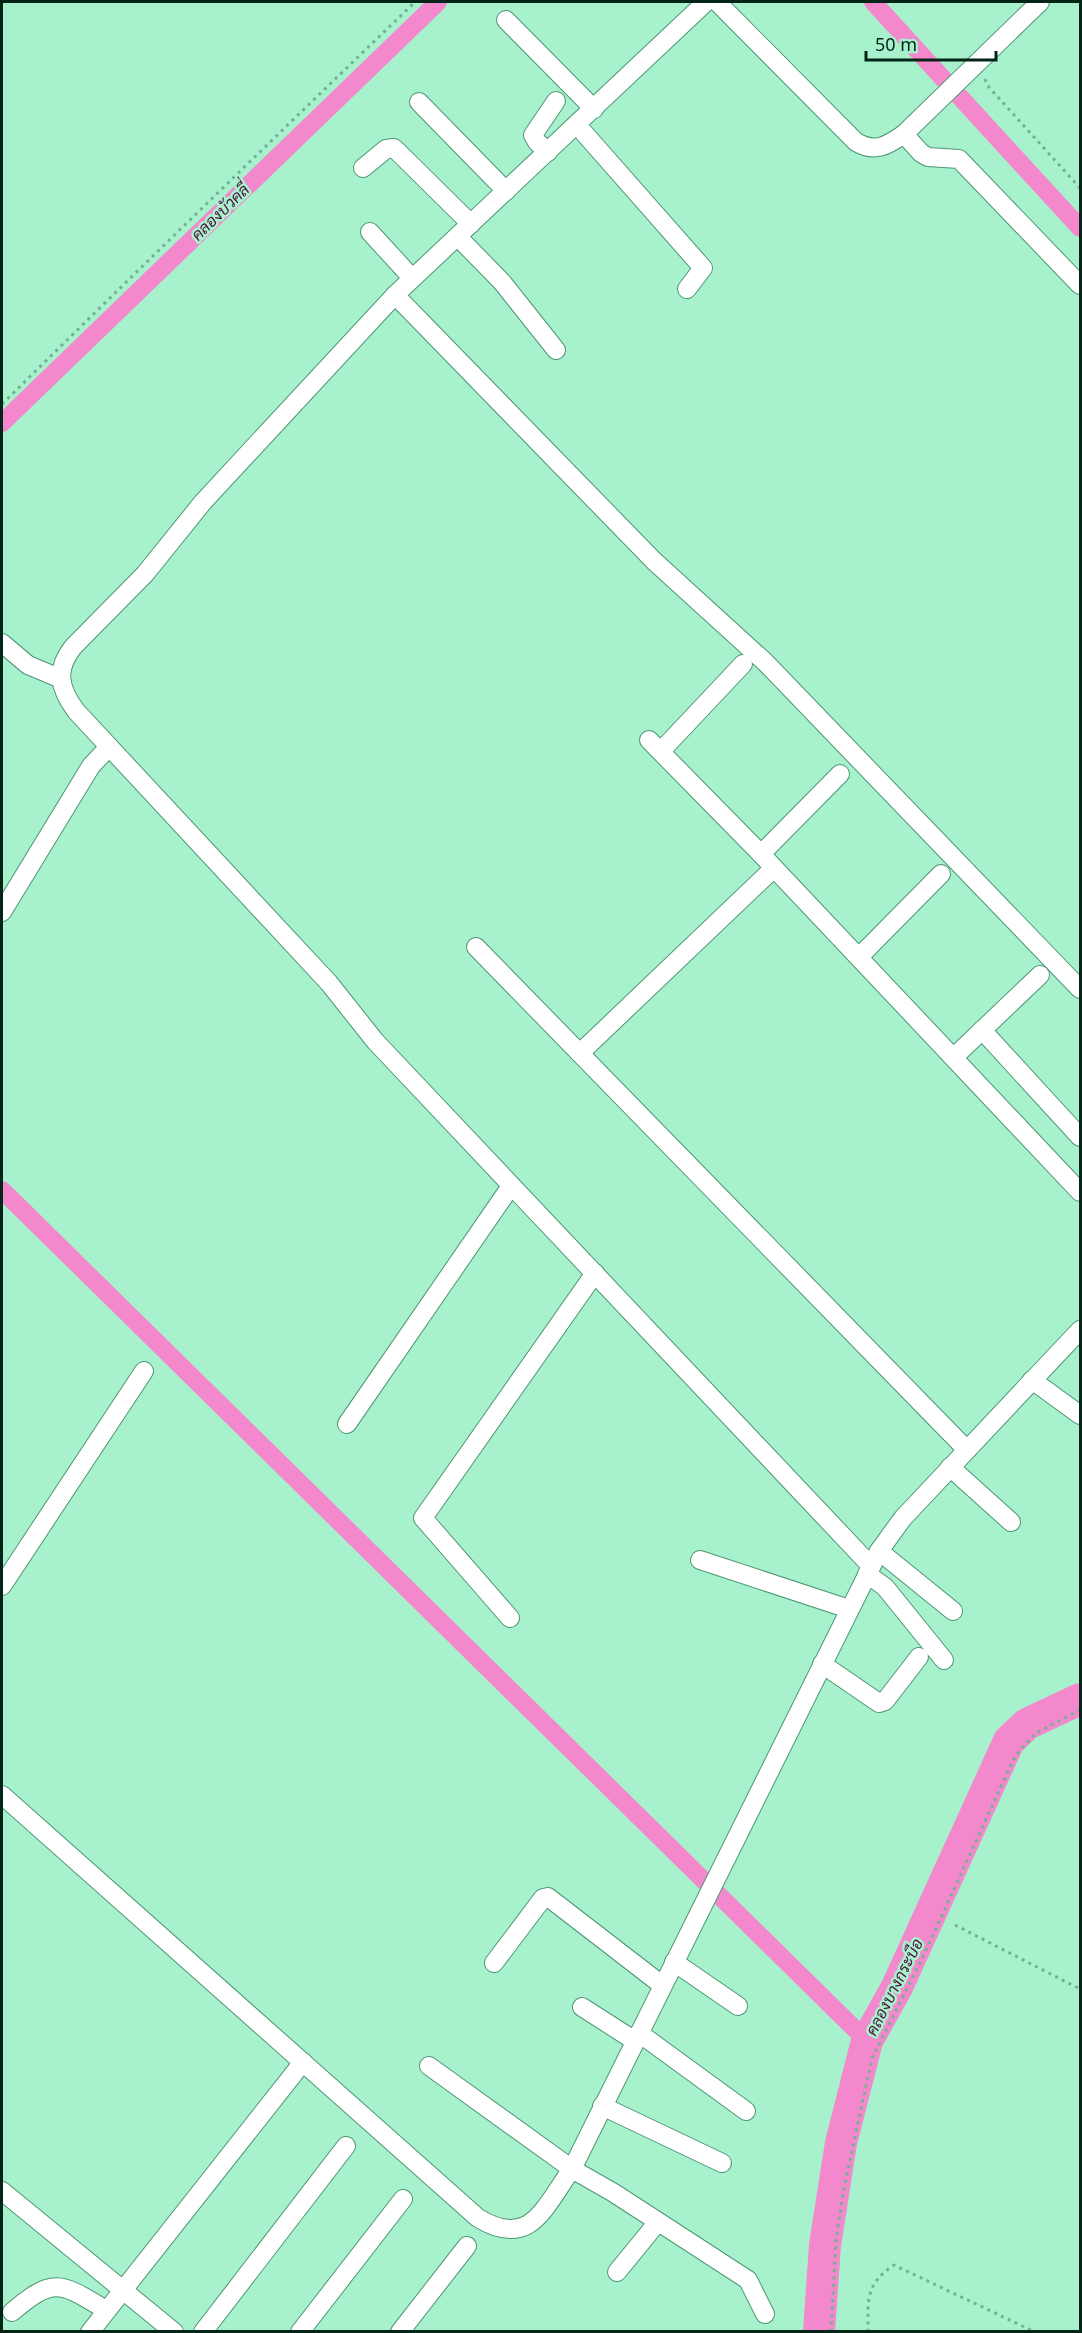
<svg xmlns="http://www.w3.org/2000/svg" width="1082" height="2333" viewBox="0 0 1082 2333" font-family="'Noto Sans',Sarabun,sans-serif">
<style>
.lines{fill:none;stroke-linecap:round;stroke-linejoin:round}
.canal{stroke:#f388cc;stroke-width:18}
.river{stroke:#f388cc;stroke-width:32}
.minor-casing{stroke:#4d9675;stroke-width:20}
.path{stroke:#74b194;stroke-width:3;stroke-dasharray:3 4.5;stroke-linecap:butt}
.minor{stroke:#fff;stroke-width:18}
.labels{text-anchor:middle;stroke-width:5;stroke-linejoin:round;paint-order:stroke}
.water-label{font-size:16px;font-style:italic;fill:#500f3d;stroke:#a7f2cd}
</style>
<rect width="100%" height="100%" fill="#a7f2cd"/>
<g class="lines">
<g class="canal">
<path d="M 873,2 L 1080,228"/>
<path d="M 2,423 L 438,2"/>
<path d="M 2,1190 L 867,2041"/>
</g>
<path class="river" d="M 819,2332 L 825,2245 L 841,2143 L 867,2041 L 897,1987 L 1009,1741 L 1027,1724 L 1080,1699"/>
<defs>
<g id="minor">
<path d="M 706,2 L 395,295 L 203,502 L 145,574 L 73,647 C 55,670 59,688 76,711 L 329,983 L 375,1041 L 871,1566"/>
<path d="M 717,2 L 856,142 C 875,153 887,146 904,134 L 1040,2"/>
<path d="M 506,20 L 594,109"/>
<path d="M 419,102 L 506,191"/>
<path d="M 577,125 L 703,268 L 687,289"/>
<path d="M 904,134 L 921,153 L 928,157 L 959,159 L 1080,285"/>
<path d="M 548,152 L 537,142 L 533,135 L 556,101"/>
<path d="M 363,168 L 386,149 L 394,148 L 471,224"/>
<path d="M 370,232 L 412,278"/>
<path d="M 458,237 L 502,282 L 556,350"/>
<path d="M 395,295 L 654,561 L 765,662 L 1080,989"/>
<path d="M 2,643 L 28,665 L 59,678"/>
<path d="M 649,740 L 761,854 L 1080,1192"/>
<path d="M 661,751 L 743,664"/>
<path d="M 761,854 L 840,774"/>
<path d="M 2,912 L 91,766 L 109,747"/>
<path d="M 476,947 L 966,1449"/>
<path d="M 859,957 L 941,874"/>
<path d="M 982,1030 L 1080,1137"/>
<path d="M 580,1053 L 774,868"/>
<path d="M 954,1057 L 1040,975"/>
<path d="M 1032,1380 L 1080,1415"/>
<path d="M 347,1424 L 511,1186"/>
<path d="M 950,1467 L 1011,1522"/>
<path d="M 879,1551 L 953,1611"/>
<path d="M 700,1560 L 849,1609"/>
<path d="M 867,1574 L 885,1587 L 944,1660"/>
<path d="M 2,1586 L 144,1371"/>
<path d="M 510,1618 L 423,1518 L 595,1273"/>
<path d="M 822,1664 L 879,1703 L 885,1701 L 919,1657"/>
<path d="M 2,1795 L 478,2218 C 531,2250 544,2207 572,2169 L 879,1551 L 903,1518 L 1080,1330"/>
<path d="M 674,1962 L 738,2006"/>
<path d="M 494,1963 L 543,1898 L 548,1897 L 662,1985"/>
<path d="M 582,2007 L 635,2041"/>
<path d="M 639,2033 L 746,2111"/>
<path d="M 429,2066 L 572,2169 L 614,2193 L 748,2280 L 765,2314"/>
<path d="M 602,2106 L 722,2163"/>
<path d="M 2,2191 L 174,2332"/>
<path d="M 617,2272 L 657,2223"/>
<path d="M 12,2312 C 54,2276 61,2283 106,2310"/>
<path d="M 90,2332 L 303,2062"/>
<path d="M 203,2332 L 346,2146"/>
<path d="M 300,2332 L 403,2199"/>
<path d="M 400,2332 L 467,2246"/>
</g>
</defs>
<use href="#minor" class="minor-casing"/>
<g class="path">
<path d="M 985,79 L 987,85 L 1080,188"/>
<path d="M 2,404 C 139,269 277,135 415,2"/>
<path d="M 955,1925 L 1080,1989"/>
<path d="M 831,2332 L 836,2241 L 843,2193 L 872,2058 L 921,1961 L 1015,1756 L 1036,1733 L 1080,1710"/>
<path d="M 868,2332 C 868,2299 865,2285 894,2265 L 1035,2332"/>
</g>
<use href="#minor" class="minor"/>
</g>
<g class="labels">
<g class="water-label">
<text transform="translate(220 212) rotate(-44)" y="6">คลองบัวคลี่</text>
<text transform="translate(894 1987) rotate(-63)" y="6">คลองบางกระบือ</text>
</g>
</g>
<rect width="1082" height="2333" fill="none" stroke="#042417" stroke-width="6"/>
<path d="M866 51v9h130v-9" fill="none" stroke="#042417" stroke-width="3"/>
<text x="875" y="51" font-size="18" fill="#042417" stroke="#a7f2cd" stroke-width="4.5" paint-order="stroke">50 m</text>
</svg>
